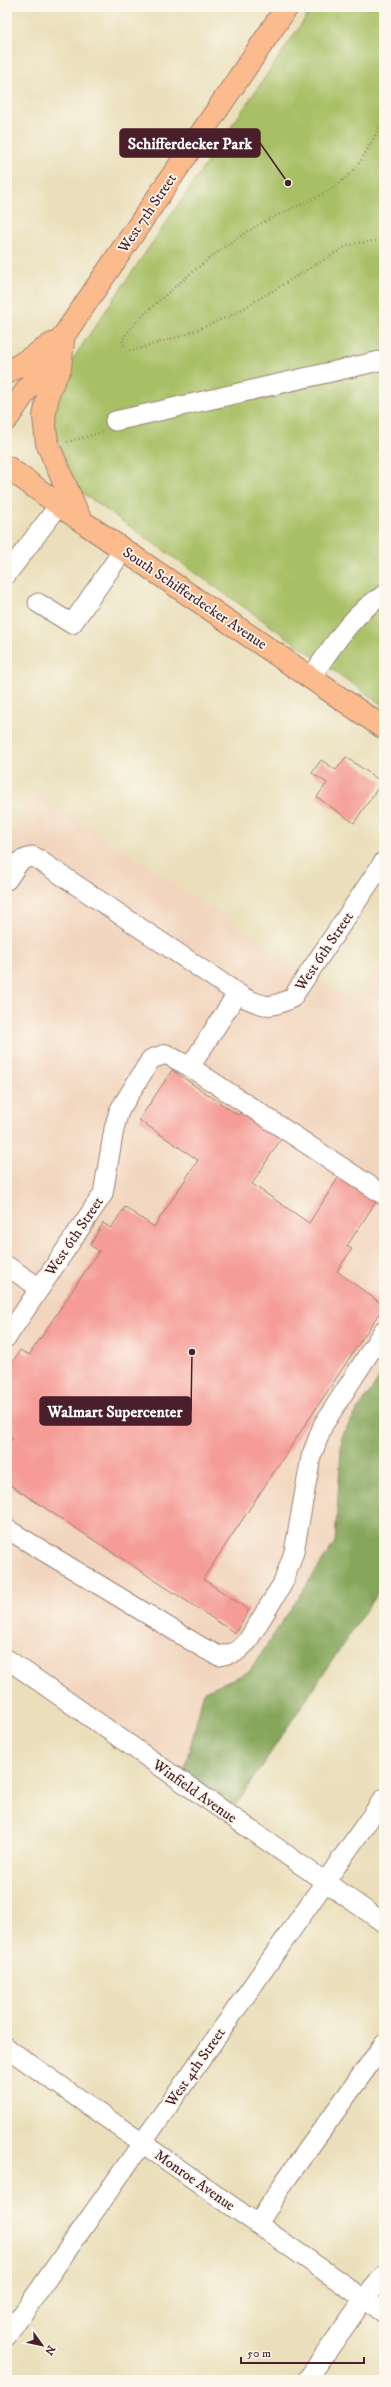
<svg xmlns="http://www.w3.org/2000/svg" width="391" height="2387" viewBox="0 0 391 2387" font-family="'IM FELL DW Pica',serif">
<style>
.built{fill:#f2d5be}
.green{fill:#a7c065;stroke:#787048}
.forest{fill:#85a65a;stroke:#686242}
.building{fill:#f59c97}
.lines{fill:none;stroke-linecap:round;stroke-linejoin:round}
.minor-casing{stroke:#9a7f72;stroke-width:21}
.major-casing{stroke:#9a7f72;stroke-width:24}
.path{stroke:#9a7f72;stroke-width:2.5;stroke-dasharray:1 3;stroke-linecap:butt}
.minor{stroke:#fff;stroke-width:19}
.major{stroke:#fbbb8c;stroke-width:22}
.labels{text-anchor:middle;stroke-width:3.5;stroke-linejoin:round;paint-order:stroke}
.street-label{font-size:15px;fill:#4a1f2b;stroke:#fbf7ec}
.leader{fill:none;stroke:#4a1f2b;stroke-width:1.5}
.callout-dot{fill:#4a1f2b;stroke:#fbf7ec;stroke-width:1.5}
.callout{fill:#4a1f2b;stroke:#4a1f2b;stroke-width:1.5}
.callout-label{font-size:16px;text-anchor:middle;font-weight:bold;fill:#fff}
</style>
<rect width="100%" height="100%" fill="#fbf7ec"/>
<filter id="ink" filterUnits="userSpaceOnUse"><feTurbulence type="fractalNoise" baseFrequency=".025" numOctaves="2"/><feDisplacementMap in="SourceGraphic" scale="8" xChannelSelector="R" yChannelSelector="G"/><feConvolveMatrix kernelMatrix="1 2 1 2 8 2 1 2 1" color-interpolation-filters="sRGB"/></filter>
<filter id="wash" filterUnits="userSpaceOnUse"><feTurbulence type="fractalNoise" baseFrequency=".012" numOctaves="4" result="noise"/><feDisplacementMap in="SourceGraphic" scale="16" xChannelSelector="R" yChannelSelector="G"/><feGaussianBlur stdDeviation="0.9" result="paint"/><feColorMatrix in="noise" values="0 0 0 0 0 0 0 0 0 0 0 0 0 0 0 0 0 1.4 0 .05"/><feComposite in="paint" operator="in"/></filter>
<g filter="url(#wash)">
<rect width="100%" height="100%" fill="#eadfba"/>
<path class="built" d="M 37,793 L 354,1003 L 384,960 L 384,1371 L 342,1434 L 335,1542 L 249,1672 L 204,1691 L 184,1771 L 7,1647 L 7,838 Z"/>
<path class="green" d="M 313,7 L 384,7 L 384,706 L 81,492 L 72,479 L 51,423 L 59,379 Z"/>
<path class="forest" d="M 384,1371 L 384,1583 L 235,1806 L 184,1771 L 204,1691 L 249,1672 L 335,1542 L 342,1434 Z"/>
<g id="blocks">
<g class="building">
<path d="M 346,757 L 382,782 L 354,823 L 317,797 L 327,783 L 312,773 L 321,760 L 336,770 Z"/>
<path d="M 172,1070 L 238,1115 L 244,1107 L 284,1134 L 252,1184 L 309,1223 L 340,1175 L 377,1200 L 347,1246 L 352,1249 L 337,1271 L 384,1306 L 203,1579 L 249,1610 L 235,1633 L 7,1483 L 7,1447 L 13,1438 L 7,1434 L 7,1389 L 12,1380 L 7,1376 L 7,1371 L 20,1350 L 29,1355 L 99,1251 L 90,1245 L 103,1223 L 111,1228 L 125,1207 L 154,1227 L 198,1160 L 139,1120 Z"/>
</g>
</g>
</g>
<g filter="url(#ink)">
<use href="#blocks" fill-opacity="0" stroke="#9a7f72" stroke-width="1"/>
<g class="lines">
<defs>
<g id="minor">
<path d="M 115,421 L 384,360"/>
<path d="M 7,574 L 59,505"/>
<path d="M 38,603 L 72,624 L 124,549"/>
<path d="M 311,677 C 331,649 353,612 384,595"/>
<path d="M 7,880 L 20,861 L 33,856 L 243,997 C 264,1007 270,1009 292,998 L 384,861"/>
<path d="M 190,1067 L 384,1195"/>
<path d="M 7,1266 L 40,1288"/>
<path d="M 7,1337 L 103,1194 L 114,1129 L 119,1111 L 151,1059 L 166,1054 L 190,1067 L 237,994"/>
<path d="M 7,1529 L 203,1648 L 219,1656 L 236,1652 L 247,1642 L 283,1583 L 294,1552 L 311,1457 L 323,1425 L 384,1330"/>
<path d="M 7,1659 L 384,1923"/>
<path d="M 7,2048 L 384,2313"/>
<path d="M 258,2224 L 285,2181 L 384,2044"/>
<path d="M 7,2336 L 384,1798"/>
<path d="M 307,2380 L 364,2299 L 384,2275"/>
</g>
<g id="major">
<path d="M 63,341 L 60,368 L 49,390 L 44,417 L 47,443 L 80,519"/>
<path d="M 7,373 L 52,344"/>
<path d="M 7,419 L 287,7"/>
<path d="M 7,467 L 80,520 L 384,728"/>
</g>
</defs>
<use href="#minor" class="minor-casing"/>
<use href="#major" class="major-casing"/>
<g class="path">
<path d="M 384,117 C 375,135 365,158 352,172 C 329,196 296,205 268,220 C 231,239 202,264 170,291 C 153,306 135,321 122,340 L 124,346 L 131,351 L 187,334 L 234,314 L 345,247 L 357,243 L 384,240"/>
<path d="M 67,442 L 103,432"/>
</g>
<use href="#minor" class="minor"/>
<use href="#major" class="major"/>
</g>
</g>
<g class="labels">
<g class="street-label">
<text transform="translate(147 213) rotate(-56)" y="5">West 7th Street</text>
<text transform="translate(195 598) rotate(34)" y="5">South Schifferdecker Avenue</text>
<text transform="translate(324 951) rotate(-56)" y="5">West 6th Street</text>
<text transform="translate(74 1236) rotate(-56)" y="5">West 6th Street</text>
<text transform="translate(195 1791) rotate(35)" y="5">Winfield Avenue</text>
<text transform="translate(195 2067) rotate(-55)" y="5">West 4th Street</text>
<text transform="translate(195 2180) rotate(35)" y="5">Monroe Avenue</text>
</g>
</g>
<path class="leader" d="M288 183L260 143M192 1352L191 1411"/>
<g class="callout-dot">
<circle cx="288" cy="183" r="4"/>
<circle cx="192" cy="1352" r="4"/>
</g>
<g class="callout">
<rect x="120" y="129" width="140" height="28" rx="4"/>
<rect x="40" y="1397" width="151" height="28" rx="4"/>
</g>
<g class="callout-label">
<text x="190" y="149">Schifferdecker Park</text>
<text x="115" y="1417">Walmart Supercenter</text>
</g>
<rect width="391" height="2387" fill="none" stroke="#fbf7ec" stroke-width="24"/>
<g transform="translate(42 2345) rotate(123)" stroke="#fbf7ec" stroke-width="3" paint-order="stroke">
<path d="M0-3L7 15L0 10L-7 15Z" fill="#4a1f2b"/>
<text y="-6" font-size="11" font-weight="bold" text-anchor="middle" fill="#4a1f2b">N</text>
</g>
<path d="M241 2357v6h123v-6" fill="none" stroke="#4a1f2b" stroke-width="2"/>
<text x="247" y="2357" font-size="12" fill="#4a1f2b" stroke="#fbf7ec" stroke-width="3" paint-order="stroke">50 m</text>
</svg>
